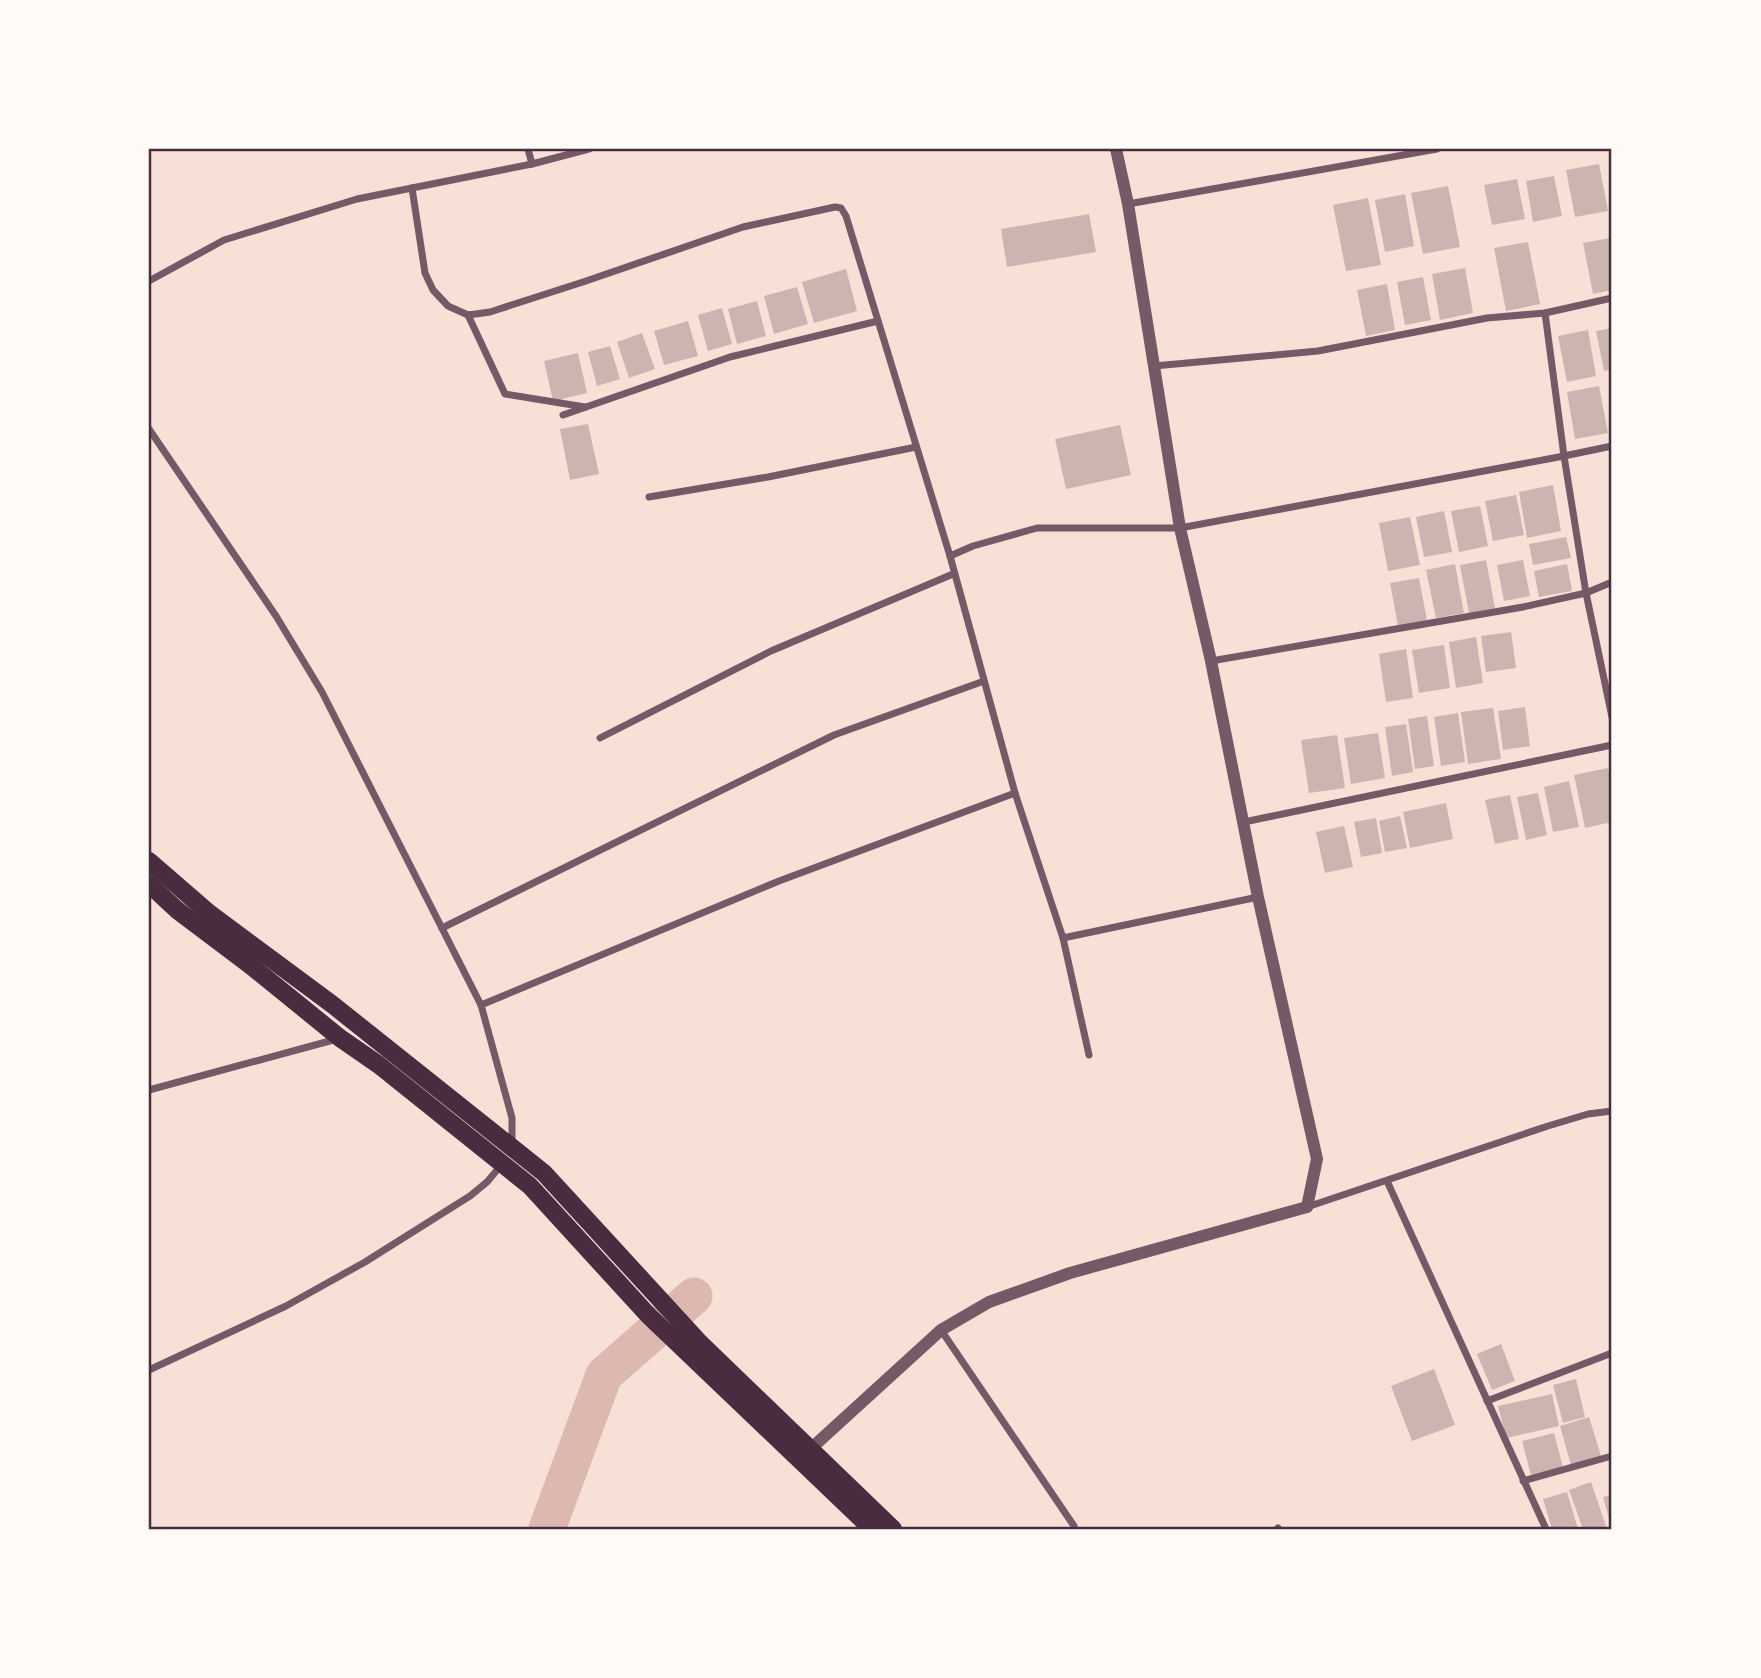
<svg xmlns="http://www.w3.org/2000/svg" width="1761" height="1678" viewBox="0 0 1761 1678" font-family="'Zilla Slab',serif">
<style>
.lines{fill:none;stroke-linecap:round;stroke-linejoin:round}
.river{stroke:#dcb8b0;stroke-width:37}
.building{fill:#ccb4b1}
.minor{stroke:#755966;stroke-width:7}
.tertiary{stroke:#755966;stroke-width:12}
.primary{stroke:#4a2c40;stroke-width:18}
.neatline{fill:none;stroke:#4a2c40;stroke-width:2.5}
</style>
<rect width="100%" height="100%" fill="#f7e1d7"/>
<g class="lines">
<path class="river" d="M 547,1529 L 604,1375 L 694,1296"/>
</g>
<g class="building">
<path d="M 1599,164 L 1608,211 L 1575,217 L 1566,170 Z"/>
<path d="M 1554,176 L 1562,216 L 1533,222 L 1526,181 Z"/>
<path d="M 1517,179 L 1525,219 L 1492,225 L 1484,185 Z"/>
<path d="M 1448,186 L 1460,247 L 1423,254 L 1411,193 Z"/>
<path d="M 1405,194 L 1414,246 L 1385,252 L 1375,200 Z"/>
<path d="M 1368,198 L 1381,265 L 1346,271 L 1333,205 Z"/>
<path d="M 1089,214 L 1096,252 L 1007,267 L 1001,229 Z"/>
<path d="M 1610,238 L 1612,290 L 1593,294 L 1583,243 Z"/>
<path d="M 1528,242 L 1540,304 L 1506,311 L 1494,248 Z"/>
<path d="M 1465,268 L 1473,313 L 1440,320 L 1432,274 Z"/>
<path d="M 846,269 L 857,311 L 814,323 L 802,282 Z"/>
<path d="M 1423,277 L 1431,320 L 1405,325 L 1397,282 Z"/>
<path d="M 1387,284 L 1395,330 L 1366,336 L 1357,290 Z"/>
<path d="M 797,287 L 808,324 L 774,334 L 764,296 Z"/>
<path d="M 757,301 L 766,336 L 737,344 L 728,309 Z"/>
<path d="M 722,308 L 732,344 L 708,351 L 698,315 Z"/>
<path d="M 688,321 L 698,356 L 664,365 L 654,331 Z"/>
<path d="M 1612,328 L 1612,369 L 1604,371 L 1596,331 Z"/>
<path d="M 1588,330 L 1596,376 L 1567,382 L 1558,336 Z"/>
<path d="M 642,333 L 655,369 L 629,378 L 617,342 Z"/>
<path d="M 610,346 L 620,379 L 597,386 L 588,352 Z"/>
<path d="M 578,353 L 587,393 L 553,401 L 544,361 Z"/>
<path d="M 1599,386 L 1608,433 L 1575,439 L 1567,392 Z"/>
<path d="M 588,424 L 599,474 L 570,480 L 560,429 Z"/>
<path d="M 1120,425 L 1131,475 L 1066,489 L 1055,439 Z"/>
<path d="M 1553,485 L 1561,531 L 1527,538 L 1519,492 Z"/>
<path d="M 1516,495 L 1524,535 L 1493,541 L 1485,501 Z"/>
<path d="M 1480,506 L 1488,546 L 1459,552 L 1451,511 Z"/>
<path d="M 1444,511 L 1452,552 L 1424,557 L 1416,517 Z"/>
<path d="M 1410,517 L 1420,565 L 1388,571 L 1379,523 Z"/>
<path d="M 1566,537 L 1571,558 L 1533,565 L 1529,544 Z"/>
<path d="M 1486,560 L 1495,608 L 1469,613 L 1460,565 Z"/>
<path d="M 1523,560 L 1530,596 L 1504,601 L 1497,565 Z"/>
<path d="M 1455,564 L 1464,613 L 1436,618 L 1426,570 Z"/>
<path d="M 1567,564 L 1572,591 L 1539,597 L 1534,571 Z"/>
<path d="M 1419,578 L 1427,620 L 1398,626 L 1390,583 Z"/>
<path d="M 1511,632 L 1516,668 L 1486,672 L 1481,636 Z"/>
<path d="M 1476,637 L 1483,683 L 1456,688 L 1449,642 Z"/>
<path d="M 1444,645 L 1450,688 L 1419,693 L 1412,650 Z"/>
<path d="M 1406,649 L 1413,698 L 1386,702 L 1379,654 Z"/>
<path d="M 1525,707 L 1530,746 L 1503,750 L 1498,711 Z"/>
<path d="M 1493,708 L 1501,759 L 1468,764 L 1461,712 Z"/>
<path d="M 1458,713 L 1465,762 L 1441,766 L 1434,717 Z"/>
<path d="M 1427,716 L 1434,766 L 1415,769 L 1408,719 Z"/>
<path d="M 1406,724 L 1413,772 L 1392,776 L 1385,727 Z"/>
<path d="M 1378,733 L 1385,778 L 1351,784 L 1344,738 Z"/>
<path d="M 1337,735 L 1345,788 L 1309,793 L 1301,740 Z"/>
<path d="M 1608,768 L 1612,791 L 1612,822 L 1585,828 L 1574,775 Z"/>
<path d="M 1569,781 L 1579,827 L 1553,832 L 1544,787 Z"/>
<path d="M 1538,793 L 1547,835 L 1526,840 L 1517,797 Z"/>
<path d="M 1510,795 L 1519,839 L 1495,844 L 1485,800 Z"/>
<path d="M 1446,803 L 1453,839 L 1410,848 L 1403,812 Z"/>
<path d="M 1400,816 L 1407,848 L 1385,852 L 1379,821 Z"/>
<path d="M 1376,818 L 1382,853 L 1361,857 L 1354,822 Z"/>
<path d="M 1344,826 L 1353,867 L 1325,873 L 1316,832 Z"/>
<path d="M 1501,1344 L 1515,1381 L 1492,1390 L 1477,1354 Z"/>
<path d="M 1434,1369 L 1455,1425 L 1412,1441 L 1391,1386 Z"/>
<path d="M 1576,1379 L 1585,1417 L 1563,1423 L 1553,1385 Z"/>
<path d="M 1552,1394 L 1559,1426 L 1506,1438 L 1498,1406 Z"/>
<path d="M 1589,1417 L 1601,1456 L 1571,1465 L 1560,1426 Z"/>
<path d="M 1554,1433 L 1563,1467 L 1531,1475 L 1522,1441 Z"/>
<path d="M 1591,1482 L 1607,1529 L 1583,1529 L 1569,1490 Z"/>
<path d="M 1567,1492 L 1578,1529 L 1552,1529 L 1543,1499 Z"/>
<path d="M 1612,1495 L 1612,1526 L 1611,1526 L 1603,1497 Z"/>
</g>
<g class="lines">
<g class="minor">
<path d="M 528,149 L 532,164"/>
<path d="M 412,188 L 425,273 L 433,290 L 448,306 L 468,315 L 490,312 L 583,282 L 743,227 L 835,207 L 841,208 L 846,216 L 950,556 L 1015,793 L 1063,938 L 1258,897"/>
<path d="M 1128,204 L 1437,149"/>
<path d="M 149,281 L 224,240 L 357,199 L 532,164 L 589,149"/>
<path d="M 1545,313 L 1564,456 L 1612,446"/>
<path d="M 468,315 L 505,394 L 585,407"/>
<path d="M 1154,366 L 1318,351 L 1487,318 L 1545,313 L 1612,298"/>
<path d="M 563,415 L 730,357 L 878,321"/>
<path d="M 149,429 L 276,616 L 322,692 L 481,1005 L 512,1118 L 512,1143"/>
<path d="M 649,497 L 768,477 L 916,447"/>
<path d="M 950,556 L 973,546 L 1037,528 L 1180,528 L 1564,456 L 1586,593 L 1612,717"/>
<path d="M 1211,661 L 1523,607 L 1586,593 L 1612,582"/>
<path d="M 600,738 L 771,651 L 953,574"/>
<path d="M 1244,822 L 1612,745"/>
<path d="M 442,928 L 834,735 L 984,681"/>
<path d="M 1063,938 L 1089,1055"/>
<path d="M 481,1005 L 779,881 L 1015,793"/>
<path d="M 149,1090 L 337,1039"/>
<path d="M 1387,1181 L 1546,1529"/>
<path d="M 1307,1207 L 1548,1126 L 1588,1114 L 1612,1111"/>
<path d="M 941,1330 L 1074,1526"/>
<path d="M 149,1370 L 286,1306 L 365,1262 L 470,1196 L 487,1182 L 503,1163"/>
<path d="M 1487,1401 L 1612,1353"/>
<path d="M 1523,1481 L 1612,1456"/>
<path d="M 1277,1529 L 1278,1528"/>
</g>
<path class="tertiary" d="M 805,1454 L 941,1330 L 989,1302 L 1070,1273 L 1307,1207 L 1317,1159 L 1258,897 L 1211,661 L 1180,528 L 1128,204 L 1116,149"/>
<g class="primary">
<path d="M 149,861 L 209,913 L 333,1005 L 544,1173 L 700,1343 L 893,1529"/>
<path d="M 149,884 L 177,910 L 250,965 L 340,1038 L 379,1065 L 530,1186 L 648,1315 L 872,1529"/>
</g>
</g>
<rect width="1761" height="1678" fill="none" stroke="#fffaf5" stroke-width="301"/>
<rect x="150" y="150" width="1460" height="1378" class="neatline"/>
</svg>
